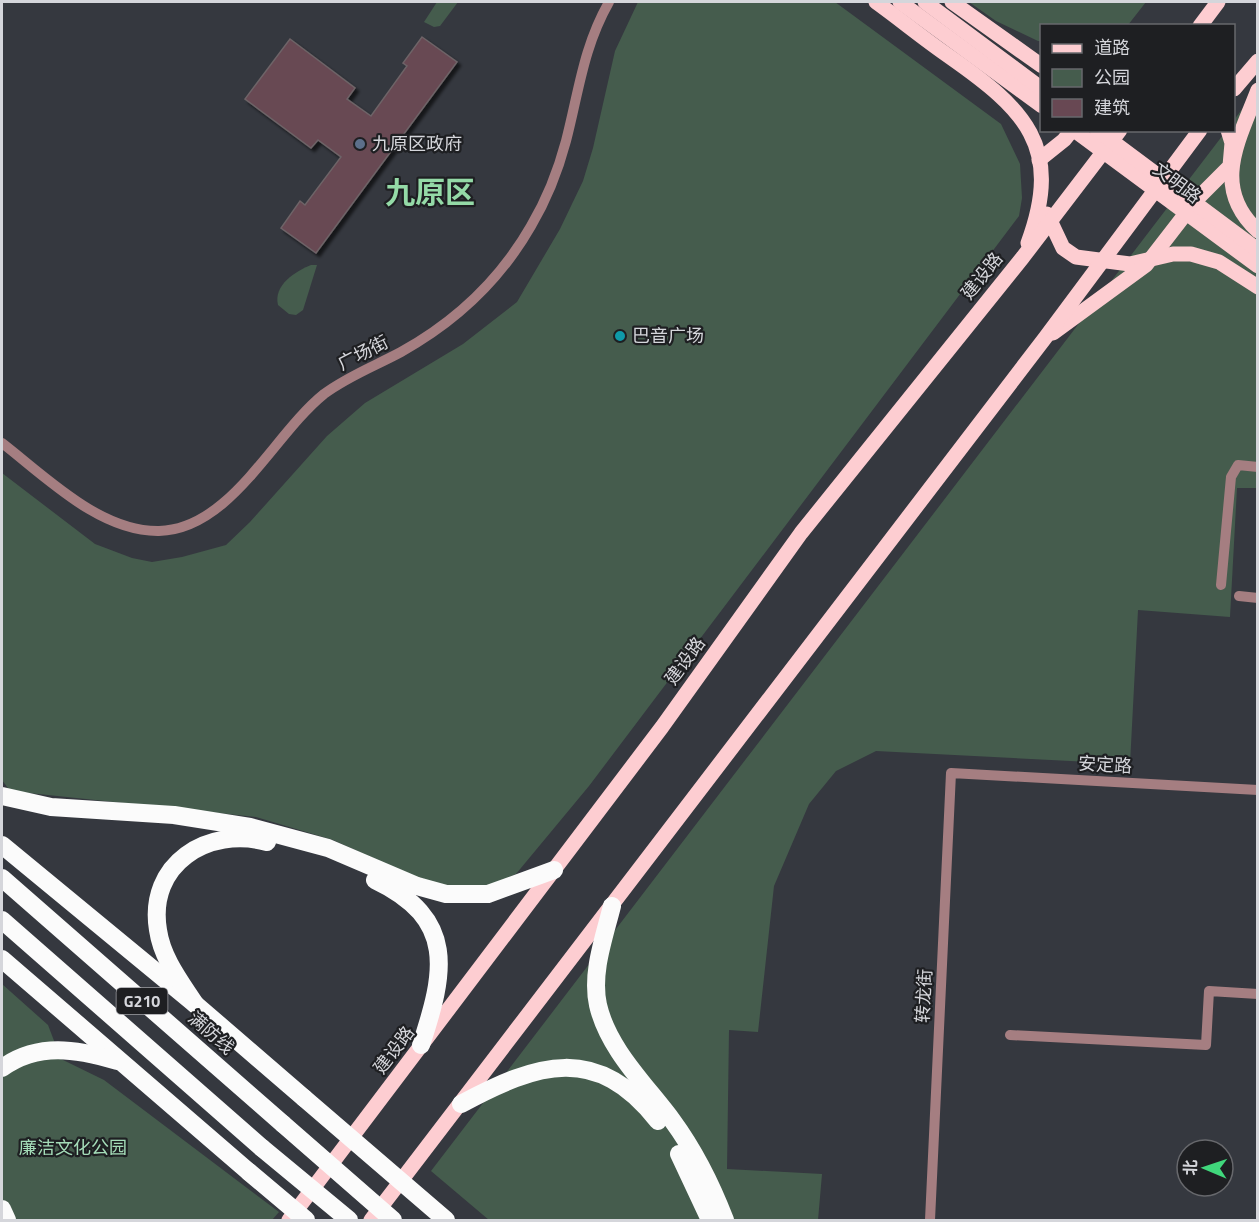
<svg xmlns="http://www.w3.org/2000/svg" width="1259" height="1222" viewBox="0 0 1259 1222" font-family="'Titillium Web','Noto Sans SC',sans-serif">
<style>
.green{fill:#455c4d}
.building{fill:#684853;stroke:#6e6467;stroke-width:1.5;filter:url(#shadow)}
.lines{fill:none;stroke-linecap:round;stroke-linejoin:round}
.minor{stroke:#a57e81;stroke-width:10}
.major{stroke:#fdcdd1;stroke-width:15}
.highway{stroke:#fbfbfb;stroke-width:18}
.major-bridge{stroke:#fdcdd1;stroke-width:15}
.highway-bridge{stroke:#fbfbfb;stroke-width:18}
.service-dot{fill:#5c6f8a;stroke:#1e1f22;stroke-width:2}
.culture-dot{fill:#0f9aa8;stroke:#1e1f22;stroke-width:2}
.labels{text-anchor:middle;stroke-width:4.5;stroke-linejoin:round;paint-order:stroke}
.shield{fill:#1e1f22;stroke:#9e9fa4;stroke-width:1.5}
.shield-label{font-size:16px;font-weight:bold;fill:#d5d6db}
.poi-label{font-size:18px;fill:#d5d6db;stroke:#1e1f22;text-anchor:start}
.street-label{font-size:18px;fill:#d5d6db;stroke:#1e1f22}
.park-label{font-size:18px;fill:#a4dcb8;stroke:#1e1f22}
.town-label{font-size:30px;font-weight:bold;fill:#94daa7;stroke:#1e1f22}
</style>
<defs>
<filter id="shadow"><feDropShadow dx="3.5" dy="3.5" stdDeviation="1.5" flood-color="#0009"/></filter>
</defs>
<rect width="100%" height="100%" fill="#35383f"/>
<g class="green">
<path d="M 437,2 L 458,2 L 440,26 L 434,27 L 424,22 Z"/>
<path d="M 638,2 L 835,2 L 1001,124 L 1020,164 L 1022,198 L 1019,216 L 589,786 L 516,874 L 487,887 L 452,887 L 420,879 L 333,840 L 256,817 L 10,791 L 2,780 L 2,473 L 95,544 L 132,558 L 152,562 L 182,557 L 226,545 L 250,522 L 327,436 L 365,403 L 463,344 L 517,302 L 560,229 L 583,181 L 593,148 L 615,51 Z"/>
<path d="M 969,2 L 1146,2 L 1128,25 L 1042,26 L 1041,41 L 1038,41 L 996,21 Z"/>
<path d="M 1257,89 L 1257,488 L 1237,488 L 1230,617 L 1138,610 L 1130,764 L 876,751 L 836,771 L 809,804 L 774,886 L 758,1032 L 729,1030 L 727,1169 L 822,1174 L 818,1220 L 489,1220 L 431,1171 L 1226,131 L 1234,130 L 1234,120 Z"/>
<path d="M 311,265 L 317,265 L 303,310 L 296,315 L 289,314 L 278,305 C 273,285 296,271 311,265 Z"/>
<path d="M 2,984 L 48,1025 L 61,1059 L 104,1080 L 279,1212 L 272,1220 L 2,1220 Z"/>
</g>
<path class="building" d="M 422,37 L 457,62 L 316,253 L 281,228 L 300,201 L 305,205 L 341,157 L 318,140 L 311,148 L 245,99 L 290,39 L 355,88 L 347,99 L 371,116 L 407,66 L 403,63 Z"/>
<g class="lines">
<g class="minor">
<path d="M 2,443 C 46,477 100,532 159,531 C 231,529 273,435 324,394 C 348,376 375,366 401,352 C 455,322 500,280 531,226 C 547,199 558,171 566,141 C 579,91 583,48 609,2"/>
<path d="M 1221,585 L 1231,477 L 1238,465 L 1258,467"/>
<path d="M 1239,596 L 1258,598"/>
<path d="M 1010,1035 L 1206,1045 L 1209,991 L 1258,994"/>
<path d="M 930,1220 L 951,773 L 1258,790"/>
</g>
<g class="major">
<path d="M 876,2 C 901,20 925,40 950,57 C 1024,109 1064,146 1028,243"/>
<path d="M 900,2 L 1042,106"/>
<path d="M 925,2 L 1042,89"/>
<path d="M 952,2 L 1042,66"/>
<path d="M 1200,26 L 1218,2"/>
<path d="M 1234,89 L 1258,61"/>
<path d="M 1258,90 C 1239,140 1210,187 1258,231"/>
<path d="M 1039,160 L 1064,140 L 1072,130"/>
<path d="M 1047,214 L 1063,248 L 1076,257 L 1130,264 L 1173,254 L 1191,254 L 1219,262 L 1258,287"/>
<path d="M 1053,333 L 1146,265 L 1197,199 L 1230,166 L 1232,143 L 1228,130"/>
<path d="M 289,1220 L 662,727 L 801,533 L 1023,257 L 1120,130"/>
<path d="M 371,1220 L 1045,338 L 1200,130"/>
</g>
<g class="highway">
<path d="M 2,796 L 51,807 L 174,815 L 250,827 L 328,848 L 417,886 L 446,894 L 488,894 L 554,870"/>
<path d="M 2,845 L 195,1004 L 304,1098"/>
<path d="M 2,878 L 283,1124"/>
<path d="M 375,880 C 457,919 445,972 421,1045"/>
<path d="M 612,906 C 604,938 591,973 598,1005 C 608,1049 646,1085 672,1120 C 694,1150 712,1186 725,1220"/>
<path d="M 2,920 L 262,1148"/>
<path d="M 2,959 L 249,1172"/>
<path d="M 195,1004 C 180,981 162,958 158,930 C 147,864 208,826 267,842"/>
<path d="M 2,1068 C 38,1042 77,1049 117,1061"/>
<path d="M 461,1104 C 537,1063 597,1043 658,1121"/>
<path d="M 679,1154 L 710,1220"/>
<path d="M 2,1209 L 7,1220"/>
</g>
<g class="major-bridge">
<path d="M 1074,130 L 1258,266"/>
<path d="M 1097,130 L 1258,250"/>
</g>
<g class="highway-bridge">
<path d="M 304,1098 L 446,1220"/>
<path d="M 283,1124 L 393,1220"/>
<path d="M 262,1148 L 349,1220"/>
<path d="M 249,1172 L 306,1220"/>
</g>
</g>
<circle class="service-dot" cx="360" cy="144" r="6"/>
<circle class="culture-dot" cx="620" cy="336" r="6"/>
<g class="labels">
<rect class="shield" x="116.5" y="988" width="51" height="26" rx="4.5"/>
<g class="shield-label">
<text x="142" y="1007">G210</text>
</g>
<g class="poi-label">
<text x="372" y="150">九原区政府</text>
<text x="632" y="342">巴音广场</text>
</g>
<g class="street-label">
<text transform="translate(1177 183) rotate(37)" y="6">文明路</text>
<text transform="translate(982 276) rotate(-51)" y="6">建设路</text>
<text transform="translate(363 353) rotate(-27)" y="6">广场街</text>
<text transform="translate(685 661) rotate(-54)" y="6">建设路</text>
<text transform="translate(1105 765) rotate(3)" y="6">安定路</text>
<text transform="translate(924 996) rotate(-87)" y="6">转龙街</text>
<text transform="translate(211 1033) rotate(41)" y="6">满防线</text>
<text transform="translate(394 1050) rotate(-53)" y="6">建设路</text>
</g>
<g class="park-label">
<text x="73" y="1154">廉洁文化公园</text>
</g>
<g class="town-label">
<text x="430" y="203">九原区</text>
</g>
</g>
<rect width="1259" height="1222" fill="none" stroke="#d5d6db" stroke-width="6"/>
<rect x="1040" y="24" width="195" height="108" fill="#1e1f22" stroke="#67686c" stroke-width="1.5"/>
<rect x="1052" y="44" width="30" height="9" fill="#fdcdd1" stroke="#67686c" stroke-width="1.5"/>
<text x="1094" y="54" font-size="18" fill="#d5d6db">道路</text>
<rect x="1052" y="69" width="30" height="18" fill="#455c4d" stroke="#67686c" stroke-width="1.5"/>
<text x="1094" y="84" font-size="18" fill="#d5d6db">公园</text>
<rect x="1052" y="99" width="30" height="18" fill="#684853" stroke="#67686c" stroke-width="1.5"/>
<text x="1094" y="114" font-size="18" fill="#d5d6db">建筑</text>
<g transform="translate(1205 1168) rotate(272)"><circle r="28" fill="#1e1f22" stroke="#67686c" stroke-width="1.5"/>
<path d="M0-4.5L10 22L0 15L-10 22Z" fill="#40d77c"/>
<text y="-9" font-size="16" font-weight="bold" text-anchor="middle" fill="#d5d6db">北</text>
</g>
</svg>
